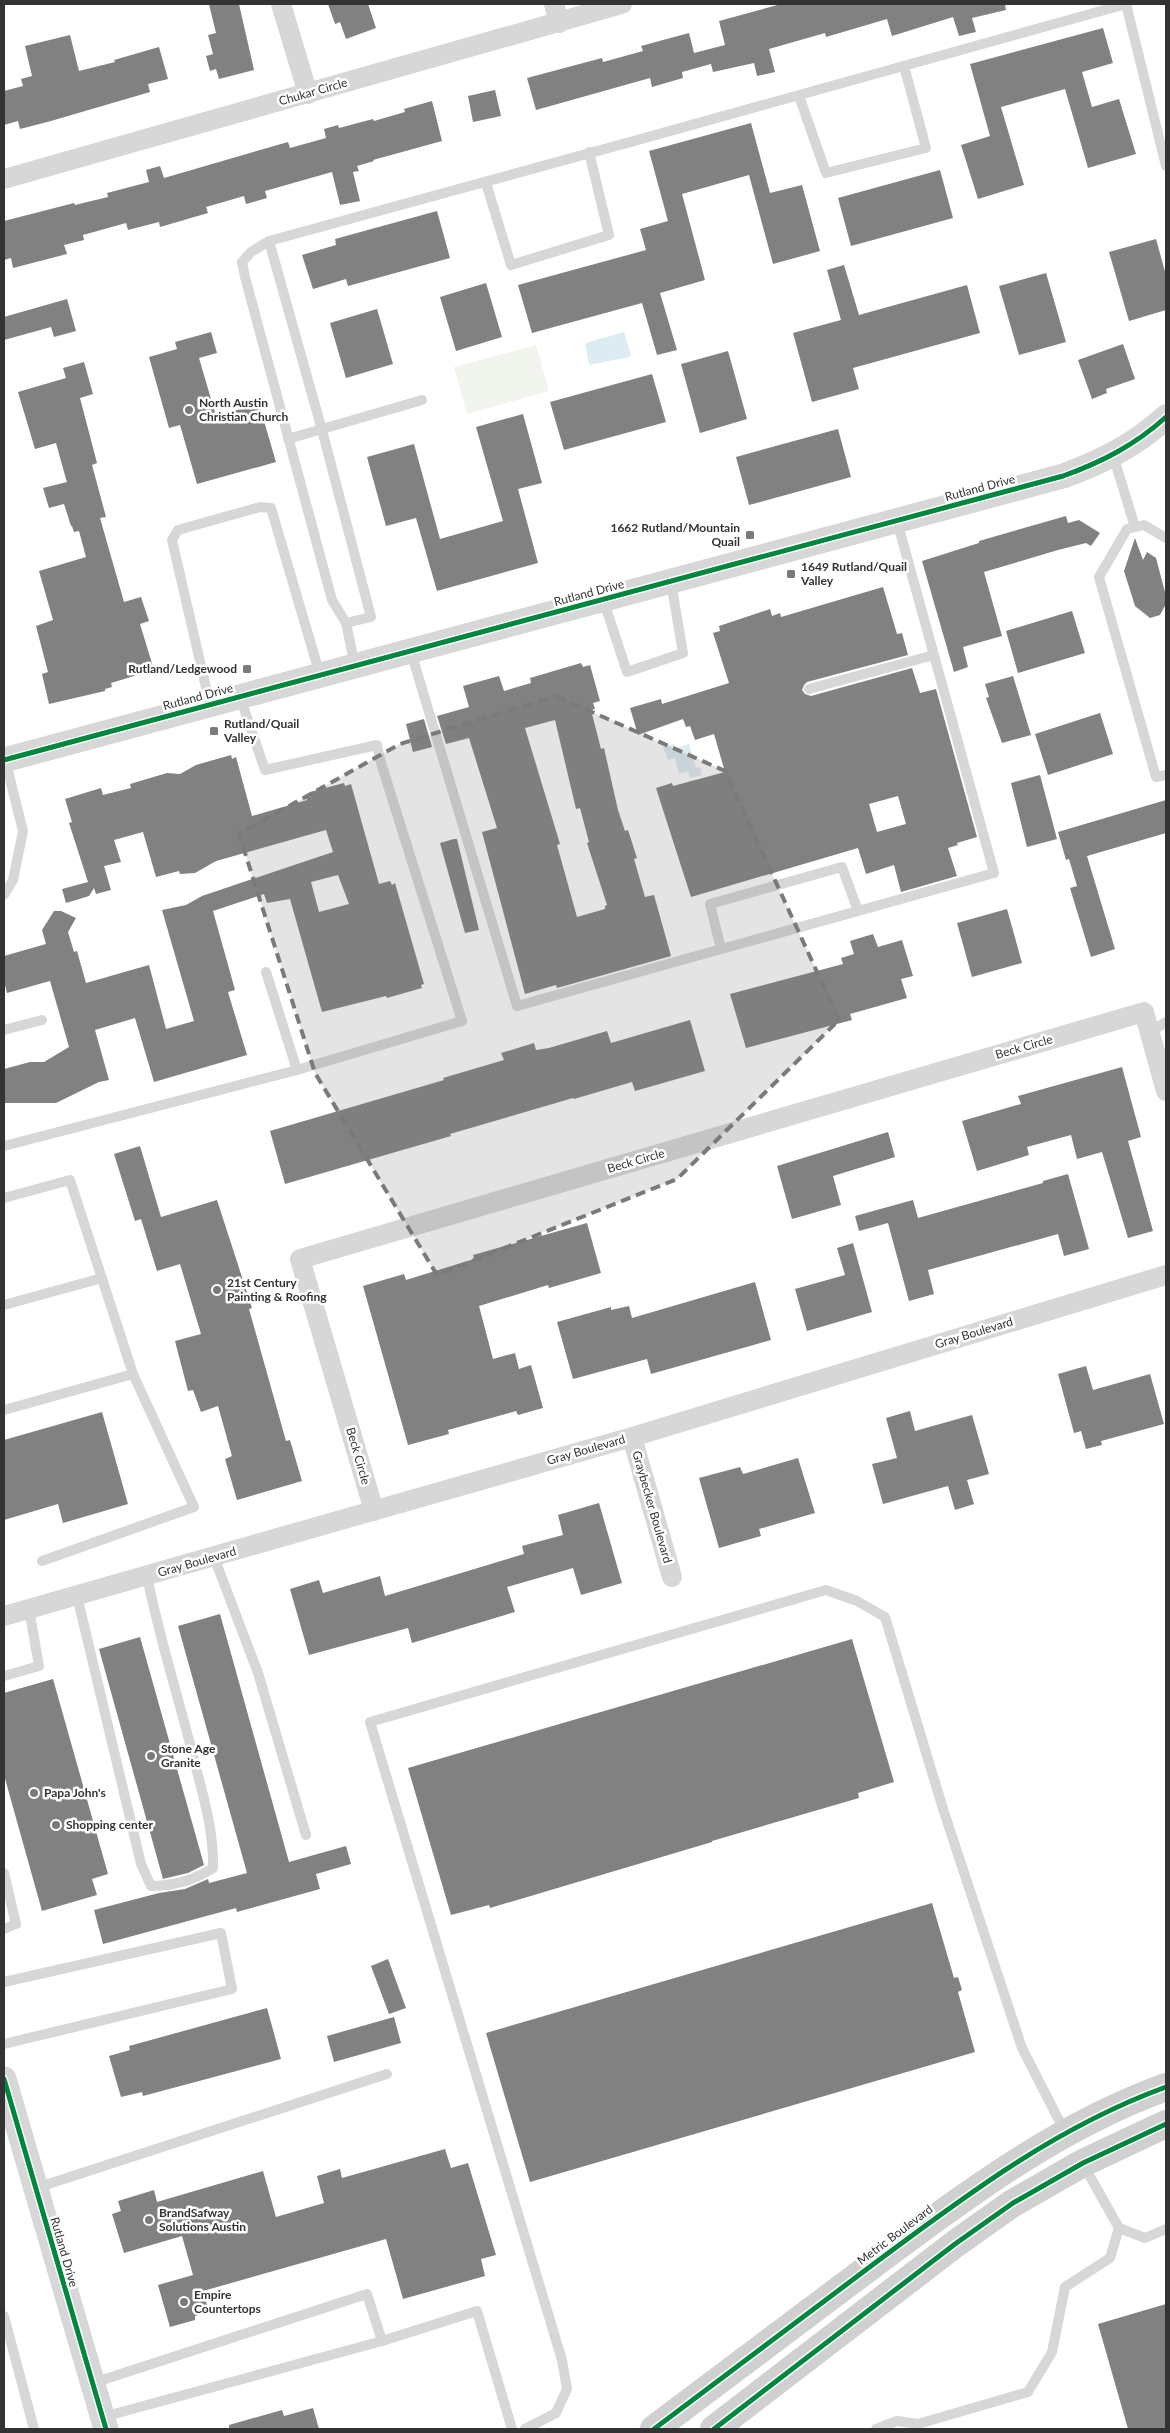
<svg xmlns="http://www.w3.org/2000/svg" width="1170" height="2433" viewBox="0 0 1170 2433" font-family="Lato,sans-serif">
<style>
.green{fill:#f1f5ed}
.water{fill:#ddebf3}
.building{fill:#818181;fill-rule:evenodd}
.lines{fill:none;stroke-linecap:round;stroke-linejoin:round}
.service{stroke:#d7d7d7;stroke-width:10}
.minor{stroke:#d7d7d7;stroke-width:20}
.tertiary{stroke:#d7d7d7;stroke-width:25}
.secondary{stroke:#d0d0d0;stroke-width:28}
.cycleway-casing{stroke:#fff;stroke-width:8}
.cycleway{stroke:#00873e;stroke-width:5}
.marked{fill:#7a7a7a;fill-opacity:0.2;stroke:#7a7a7a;stroke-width:4;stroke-dasharray:10 6;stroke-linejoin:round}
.poi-dot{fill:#7a7a7a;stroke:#fff;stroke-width:2}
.labels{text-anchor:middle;stroke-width:5;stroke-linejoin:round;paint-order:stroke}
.street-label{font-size:12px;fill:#333;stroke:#fff}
.poi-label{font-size:12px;font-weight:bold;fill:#333;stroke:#fff;text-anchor:start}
</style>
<rect width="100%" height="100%" fill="#fff"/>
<path class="green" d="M 536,345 L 549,391 L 467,414 L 454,367 Z"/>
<g class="water">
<path d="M 624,332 L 631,355 L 629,357 L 589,365 L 585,343 Z"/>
<path d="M 674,744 L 676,748 L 689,744 L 696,768 L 700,767 L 702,775 L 690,778 L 688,771 L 679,774 L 675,758 L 668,760 L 663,747 Z"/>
</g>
<g class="building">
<path d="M 209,4 L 239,4 L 254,70 L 219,79 L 216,69 L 210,71 L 206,56 L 213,54 L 208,35 L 216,33 Z"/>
<path d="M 328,4 L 368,4 L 376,28 L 346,39 L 340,22 L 335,24 Z"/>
<path d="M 781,4 L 1005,4 L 1006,10 L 972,18 L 976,32 L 959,36 L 953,17 L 892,36 L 887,19 L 826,37 L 825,33 L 769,49 L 775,72 L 757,76 L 754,63 L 713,72 L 711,64 L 682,72 L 683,78 L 652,87 L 650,78 L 536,110 L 527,78 L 602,58 L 603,62 L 643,51 L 641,46 L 689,33 L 694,53 L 725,45 L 719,21 Z"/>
<path d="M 1103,28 L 1113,63 L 1082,72 L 1092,107 L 1119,99 L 1136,154 L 1088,168 L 1065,89 L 1001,107 L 1024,185 L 978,199 L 961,145 L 990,136 L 970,64 Z"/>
<path d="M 70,35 L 79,71 L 115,62 L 114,60 L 159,47 L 168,79 L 148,84 L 150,92 L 51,121 L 20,129 L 18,121 L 4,125 L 4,91 L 23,86 L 21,79 L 32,76 L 25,46 Z"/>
<path d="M 495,90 L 501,116 L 473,122 L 468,96 Z"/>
<path d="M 432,101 L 442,141 L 373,160 L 374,161 L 357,166 L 359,171 L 353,172 L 360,201 L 340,205 L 332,172 L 265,191 L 267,198 L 246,204 L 244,196 L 206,207 L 208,213 L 160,227 L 159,222 L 128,230 L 126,223 L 83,235 L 84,240 L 64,245 L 67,254 L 13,268 L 11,258 L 4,260 L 4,221 L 74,203 L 75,205 L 108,197 L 107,193 L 149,182 L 146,170 L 160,166 L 164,178 L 288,142 L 290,148 L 326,138 L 324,129 L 338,125 L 339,128 L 373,119 L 374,121 L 405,112 L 404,109 Z"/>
<path d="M 751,123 L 770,193 L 802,185 L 820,251 L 773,264 L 749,175 L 682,194 L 705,280 L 660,293 L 677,350 L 657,355 L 642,303 L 532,333 L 518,285 L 646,250 L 640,229 L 668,221 L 649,151 Z"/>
<path d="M 940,170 L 953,218 L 851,246 L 838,198 Z"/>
<path d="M 437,211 L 450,258 L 348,286 L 346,279 L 313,289 L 302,255 L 336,245 L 335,239 Z"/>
<path d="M 1156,239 L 1166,275 L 1166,310 L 1129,321 L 1109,252 Z"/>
<path d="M 844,265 L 859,315 L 967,285 L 980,333 L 853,368 L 859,389 L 812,402 L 793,333 L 841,320 L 827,270 Z"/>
<path d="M 1046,273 L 1066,342 L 1019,355 L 999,286 Z"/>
<path d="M 486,283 L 502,337 L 456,351 L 440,297 Z"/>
<path d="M 67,299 L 76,331 L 54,337 L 51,327 L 4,340 L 4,317 Z"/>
<path d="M 377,309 L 393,364 L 346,378 L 330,323 Z"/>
<path d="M 211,332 L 217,353 L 199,358 L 216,416 L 259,404 L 276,462 L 197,484 L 180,425 L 169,428 L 149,357 L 177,349 L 175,342 Z"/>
<path d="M 1123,344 L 1135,379 L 1106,389 L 1107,393 L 1092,399 L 1078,360 Z"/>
<path d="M 728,351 L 747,419 L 700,433 L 681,364 Z"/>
<path d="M 84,362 L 93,394 L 80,398 L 97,463 L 92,465 L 106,517 L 100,518 L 124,602 L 141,597 L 149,621 L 140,624 L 154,670 L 111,683 L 112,687 L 105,689 L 105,691 L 49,704 L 42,674 L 48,672 L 36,626 L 53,620 L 39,571 L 86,557 L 79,531 L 74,532 L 72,526 L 71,526 L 64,504 L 49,508 L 43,488 L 67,482 L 66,479 L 56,443 L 35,449 L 18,392 L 66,378 L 63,368 Z"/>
<path d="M 652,374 L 666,422 L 564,450 L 550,402 Z"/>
<path d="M 523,414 L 542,483 L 518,489 L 538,563 L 437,591 L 416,518 L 386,526 L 367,457 L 414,444 L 440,539 L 503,521 L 476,427 Z"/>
<path d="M 838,429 L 851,477 L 749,505 L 736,457 Z"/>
<path d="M 1066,516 L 1068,523 L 1079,520 L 1100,533 L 1091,546 L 1086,543 L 1058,550 L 984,572 L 1002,636 L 963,647 L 968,667 L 954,672 L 922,561 L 979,543 L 979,541 Z"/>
<path d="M 1135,538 L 1143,560 L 1147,552 L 1156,558 L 1166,596 L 1166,604 L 1160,615 L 1150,618 L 1135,606 L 1124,571 Z"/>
<path d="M 883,587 L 897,634 L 902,633 L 908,655 L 807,682 L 804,685 L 802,690 L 805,694 L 811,696 L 912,668 L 920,693 L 936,689 L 977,837 L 957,843 L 958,845 L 948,848 L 957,876 L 901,892 L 894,865 L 866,874 L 858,848 L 691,897 L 656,788 L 672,783 L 673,786 L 725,772 L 714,734 L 695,740 L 690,726 L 686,727 L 683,719 L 638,735 L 630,708 L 661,699 L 662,704 L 729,683 L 713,633 L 720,631 L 719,626 L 770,609 L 772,616 L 780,613 L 781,617 ZM 898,796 L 906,824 L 877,832 L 869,804 Z"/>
<path d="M 1072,611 L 1085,653 L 1018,673 L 1006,631 Z"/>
<path d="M 581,663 L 583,667 L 590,665 L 600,701 L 593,703 L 595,709 L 591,710 L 601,749 L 604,748 L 618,810 L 625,831 L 628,830 L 637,858 L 634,859 L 645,897 L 654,895 L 671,956 L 557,988 L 556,985 L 525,994 L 482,832 L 497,828 L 469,738 L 446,744 L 437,716 L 469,707 L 463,686 L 499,676 L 504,691 L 531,683 L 530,678 ZM 555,720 L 576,809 L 580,808 L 589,842 L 587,843 L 607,905 L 605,906 L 605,909 L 577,917 L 557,845 L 560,844 L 525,728 Z"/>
<path d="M 1013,676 L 1031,735 L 1002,743 L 986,698 L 989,697 L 985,684 Z"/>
<path d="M 1100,713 L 1113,754 L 1048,775 L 1035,734 Z"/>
<path d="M 424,719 L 432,747 L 413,752 L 406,724 Z"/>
<path d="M 231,755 L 232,759 L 236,757 L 252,816 L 307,800 L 306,798 L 311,796 L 310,792 L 344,783 L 345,786 L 351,784 L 379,884 L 390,881 L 392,885 L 395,883 L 424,984 L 421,985 L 422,988 L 387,998 L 386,996 L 322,1012 L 290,899 L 267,903 L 264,894 L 213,911 L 235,990 L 228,992 L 247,1055 L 154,1082 L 135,1018 L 95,1030 L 109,1080 L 99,1082 L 56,1103 L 4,1103 L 4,1069 L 30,1062 L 44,1062 L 69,1047 L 50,981 L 7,993 L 4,981 L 4,956 L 46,944 L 42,930 L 54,911 L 61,911 L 76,918 L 68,932 L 74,952 L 77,951 L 86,983 L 149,965 L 166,1029 L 194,1021 L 162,910 L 186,905 L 202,896 L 333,852 L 326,830 L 216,861 L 195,873 L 180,874 L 179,871 L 156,877 L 143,832 L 114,840 L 121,862 L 104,866 L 111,890 L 96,894 L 94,888 L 89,896 L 66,903 L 62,889 L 88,882 L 69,823 L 72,822 L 65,799 L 101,788 L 103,795 L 131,788 L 130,784 L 167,773 L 180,774 L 196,765 ZM 338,875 L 349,904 L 319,912 L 311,882 Z"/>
<path d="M 1040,775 L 1057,839 L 1027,847 L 1011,783 Z"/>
<path d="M 1166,800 L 1166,833 L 1087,856 L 1115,949 L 1091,957 L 1070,888 L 1077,886 L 1069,859 L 1066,860 L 1058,832 Z"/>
<path d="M 454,839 L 457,839 L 479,930 L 465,933 L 440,843 Z"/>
<path d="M 1007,909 L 1022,963 L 972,977 L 957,923 Z"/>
<path d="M 873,934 L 878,947 L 902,940 L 913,976 L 901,979 L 907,998 L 850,1014 L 852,1020 L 746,1048 L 730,994 L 843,964 L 841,958 L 854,954 L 850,941 Z"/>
<path d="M 690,1020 L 705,1071 L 635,1091 L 632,1082 L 574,1099 L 573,1098 L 450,1134 L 451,1136 L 285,1184 L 270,1131 L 444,1080 L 443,1078 L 504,1060 L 501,1053 L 534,1043 L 536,1050 L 549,1048 L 607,1031 L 611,1043 Z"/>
<path d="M 1122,1067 L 1141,1137 L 1128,1141 L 1153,1231 L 1128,1238 L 1102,1152 L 1077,1159 L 1071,1135 L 1027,1147 L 1029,1155 L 977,1171 L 962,1121 L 1021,1104 L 1018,1096 Z"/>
<path d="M 888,1132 L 895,1157 L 833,1176 L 841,1205 L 792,1219 L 777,1166 Z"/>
<path d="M 140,1146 L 161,1217 L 217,1200 L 252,1308 L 249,1309 L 286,1441 L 290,1440 L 302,1481 L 237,1500 L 225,1459 L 232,1456 L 218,1406 L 201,1412 L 193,1390 L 188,1391 L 175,1341 L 201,1334 L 180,1264 L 157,1271 L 141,1219 L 135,1221 L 114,1154 Z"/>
<path d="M 1068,1174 L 1089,1249 L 1064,1256 L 1058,1234 L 928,1270 L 934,1294 L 909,1301 L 888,1223 L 859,1231 L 855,1216 L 913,1200 L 918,1218 L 1043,1183 L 1043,1181 Z"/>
<path d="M 587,1223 L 601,1273 L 549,1288 L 548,1285 L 479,1306 L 493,1359 L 515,1353 L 519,1369 L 531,1365 L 543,1408 L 518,1415 L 516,1411 L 448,1430 L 449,1434 L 408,1445 L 363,1286 L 404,1274 L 406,1280 L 474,1259 L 473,1255 Z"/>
<path d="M 853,1243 L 872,1312 L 807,1331 L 795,1289 L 845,1275 L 837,1248 Z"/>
<path d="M 755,1282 L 771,1340 L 651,1374 L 647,1359 L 573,1379 L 557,1322 L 611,1307 L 611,1310 L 629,1306 L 632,1318 Z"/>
<path d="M 1086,1366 L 1093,1390 L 1150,1374 L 1164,1424 L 1101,1441 L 1102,1445 L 1086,1449 L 1081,1431 L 1074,1433 L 1058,1374 Z"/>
<path d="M 910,1411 L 915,1431 L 972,1415 L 989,1474 L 967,1480 L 974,1504 L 955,1510 L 948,1486 L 883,1504 L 872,1464 L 897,1458 L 886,1418 Z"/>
<path d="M 102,1412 L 128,1504 L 63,1523 L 58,1504 L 4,1520 L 4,1440 Z"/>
<path d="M 798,1458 L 815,1513 L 759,1529 L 761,1536 L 719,1548 L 699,1478 L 740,1467 L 743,1474 Z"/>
<path d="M 599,1503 L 622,1583 L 581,1595 L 573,1568 L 507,1587 L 515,1612 L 412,1643 L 408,1628 L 309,1655 L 290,1589 L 319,1580 L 323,1593 L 380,1576 L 385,1596 L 524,1554 L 522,1546 L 563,1535 L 558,1515 Z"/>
<path d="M 220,1614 L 289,1862 L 346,1846 L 351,1864 L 316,1874 L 320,1889 L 237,1912 L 236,1908 L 103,1944 L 94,1910 L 159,1893 L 185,1889 L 208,1879 L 209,1883 L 247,1873 L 178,1626 Z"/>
<path d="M 140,1637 L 204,1865 L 188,1873 L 167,1878 L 163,1879 L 99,1649 Z"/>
<path d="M 852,1639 L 894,1782 L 858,1793 L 859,1798 L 712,1841 L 712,1842 L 490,1908 L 489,1905 L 451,1915 L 408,1768 Z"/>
<path d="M 53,1679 L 108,1874 L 92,1879 L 97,1895 L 42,1911 L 4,1775 L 4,1693 Z"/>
<path d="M 932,1903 L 954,1978 L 958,1977 L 962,1990 L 958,1992 L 975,2052 L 530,2182 L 486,2033 Z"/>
<path d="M 388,1959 L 406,2008 L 389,2014 L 371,1966 Z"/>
<path d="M 267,2008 L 281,2059 L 143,2096 L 142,2092 L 121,2097 L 109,2056 L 130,2050 L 129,2046 Z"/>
<path d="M 394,2017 L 401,2043 L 334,2062 L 327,2036 Z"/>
<path d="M 445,2149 L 451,2168 L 468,2163 L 496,2255 L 481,2259 L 485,2276 L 403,2299 L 386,2239 L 203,2291 L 209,2312 L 195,2316 L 195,2320 L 170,2327 L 158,2285 L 193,2275 L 182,2236 L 124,2253 L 112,2214 L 121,2211 L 118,2201 L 154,2190 L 157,2202 L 263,2171 L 276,2217 L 324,2203 L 317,2176 L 340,2169 L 342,2178 Z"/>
<path d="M 1166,2304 L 1166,2429 L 1128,2429 L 1098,2324 Z"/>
<path d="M 313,2408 L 319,2429 L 229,2429 L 229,2425 L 282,2410 L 284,2416 Z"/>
</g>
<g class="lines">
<g class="service">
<path d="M 1126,4 L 1166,166"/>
<path d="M 799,96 L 826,173 L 926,148 L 904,66"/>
<path d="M 486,183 L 511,265 L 609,235 L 589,152"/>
<path d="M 269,241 L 251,252 L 242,262 L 245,277 L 332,600 L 346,623"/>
<path d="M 288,439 L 422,400"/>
<path d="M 1113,455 L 1135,527"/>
<path d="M 1166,538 L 1144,525 L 1127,529 L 1099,577 L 1156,777 L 1166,775"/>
<path d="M 603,599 L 627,672 L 683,653 L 671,582"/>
<path d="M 411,652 L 517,1006 L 994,873 L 897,521"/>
<path d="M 355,666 L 346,623 L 371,617 L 322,430 L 269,241 C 555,164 841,83 1126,4"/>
<path d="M 809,689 L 934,655"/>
<path d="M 210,705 L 172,540 L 178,530 L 260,507 L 271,508 L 320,675"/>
<path d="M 4,895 L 13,880 L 23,831 L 5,759"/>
<path d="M 721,949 L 710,904 L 842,867 L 858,911"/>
<path d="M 266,972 L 297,1070"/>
<path d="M 4,1030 L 42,1020"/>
<path d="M 1149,1033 L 1166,1022"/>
<path d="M 4,1146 L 297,1070 L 462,1021 L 381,763 L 377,745 L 265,770 L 240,697"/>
<path d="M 4,1198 L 70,1180 L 133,1374 L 4,1410"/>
<path d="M 4,1305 L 102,1278"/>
<path d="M 214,1557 L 258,1673 L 306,1835"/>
<path d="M 42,1561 L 194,1507 L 133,1374"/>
<path d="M 77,1596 L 141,1864 L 151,1886 C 174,1886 193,1881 213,1868 C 214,1831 203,1795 194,1760 C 179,1698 159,1638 147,1576"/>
<path d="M 4,1676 L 39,1666 L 29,1609"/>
<path d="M 4,1873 L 16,1924 L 4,1929"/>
<path d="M 4,1982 L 221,1933 L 232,1989 L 4,2044"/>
<path d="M 1083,2164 L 1119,2228 L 1145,2238 L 1166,2229"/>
<path d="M 36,2188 L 387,2074"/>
<path d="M 4,2316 L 34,2429"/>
<path d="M 93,2383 L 367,2294 L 382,2341 L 477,2311 L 512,2429"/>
<path d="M 103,2417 L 382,2341"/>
<path d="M 525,2429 L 556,2413 L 567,2389 L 562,2360 L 370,1722 L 826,1590 L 857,1601 L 885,1617 L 944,1812 L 1022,2048 L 1065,2132"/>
<path d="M 876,2429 L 897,2421 L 918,2424 L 1028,2392 L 1052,2352 L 1065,2287 L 1110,2258 L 1119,2228"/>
</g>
<g class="minor">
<path d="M 281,4 L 308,94"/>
<path d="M 554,4 L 559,23"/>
<path d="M 4,179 L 622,4"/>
<path d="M 632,1437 L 672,1577"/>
<path d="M 374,1511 L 300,1259 L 1144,1012 L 1166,1091"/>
<path d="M 4,1616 L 632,1437 L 1166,1275"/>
</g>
<g class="tertiary">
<path d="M 4,760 L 1063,476 C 1102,462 1135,445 1166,417"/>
<path d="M 4,2079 L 106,2429"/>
</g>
<g class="secondary">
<path d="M 654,2429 C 728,2374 801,2318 875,2263 C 966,2195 1058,2126 1166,2087"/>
<path d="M 714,2429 L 955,2244 L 1013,2203 L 1083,2163 L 1166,2124"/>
</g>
<defs>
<g id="cycleway">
<path d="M 4,760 L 1063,476 C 1102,462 1135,445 1166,417"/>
<path d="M 4,2079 L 106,2429"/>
<path d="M 654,2429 C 728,2374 801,2318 875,2263 C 966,2195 1058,2126 1166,2087"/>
<path d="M 714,2429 L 955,2244 L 1013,2203 L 1083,2163 L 1166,2124"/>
</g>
</defs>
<use href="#cycleway" class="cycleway-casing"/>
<use href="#cycleway" class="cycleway"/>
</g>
<path class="marked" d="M 556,696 L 725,771 L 839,1020 L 677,1179 L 437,1275 L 315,1073 L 239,834 L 400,744 Z"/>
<g class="poi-dot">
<circle cx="189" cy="410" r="5"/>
<rect x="745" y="530" width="10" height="10" rx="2.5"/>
<rect x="786" y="569" width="10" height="10" rx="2.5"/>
<rect x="242" y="664" width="10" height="10" rx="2.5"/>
<rect x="209" y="726" width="10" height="10" rx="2.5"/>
<circle cx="217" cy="1290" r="5"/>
<circle cx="151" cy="1756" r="5"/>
<circle cx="34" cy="1793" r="5"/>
<circle cx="56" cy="1825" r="5"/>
<circle cx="149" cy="2220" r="5"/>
<circle cx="184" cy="2302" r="5"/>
</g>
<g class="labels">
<g class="street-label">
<text transform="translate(313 92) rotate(-16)" y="4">Chukar Circle</text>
<text transform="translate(980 488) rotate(-15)" y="4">Rutland Drive</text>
<text transform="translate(589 593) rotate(-15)" y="4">Rutland Drive</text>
<text transform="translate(198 697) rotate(-15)" y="4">Rutland Drive</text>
<text transform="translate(1024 1047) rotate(-16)" y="4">Beck Circle</text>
<text transform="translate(636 1161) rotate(-16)" y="4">Beck Circle</text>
<text transform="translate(974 1333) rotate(-17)" y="4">Gray Boulevard</text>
<text transform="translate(586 1450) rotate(-16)" y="4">Gray Boulevard</text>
<text transform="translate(358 1456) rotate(74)" y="4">Beck Circle</text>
<text transform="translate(652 1507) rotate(74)" y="4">Graybecker Boulevard</text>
<text transform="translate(197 1562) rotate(-16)" y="4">Gray Boulevard</text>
<text transform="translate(895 2235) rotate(-37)" y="4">Metric Boulevard</text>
<text transform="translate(64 2252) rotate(74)" y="4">Rutland Drive</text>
</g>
<g class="poi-label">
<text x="199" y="407">North Austin<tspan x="199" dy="14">Christian Church</tspan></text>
<text x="740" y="532" text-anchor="end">1662 Rutland/Mountain<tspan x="740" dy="14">Quail</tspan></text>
<text x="801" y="571">1649 Rutland/Quail<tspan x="801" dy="14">Valley</tspan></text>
<text x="237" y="673" text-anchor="end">Rutland/Ledgewood</text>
<text x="224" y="728">Rutland/Quail<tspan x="224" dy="14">Valley</tspan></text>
<text x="227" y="1287">21st Century<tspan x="227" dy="14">Painting &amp; Roofing</tspan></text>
<text x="161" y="1753">Stone Age<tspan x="161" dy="14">Granite</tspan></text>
<text x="44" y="1797">Papa John's</text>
<text x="66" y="1829">Shopping center</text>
<text x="159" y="2217">BrandSafway<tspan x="159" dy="14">Solutions Austin</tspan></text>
<text x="194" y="2299">Empire<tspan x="194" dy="14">Countertops</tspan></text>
</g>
</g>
<rect width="1170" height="2433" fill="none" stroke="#333333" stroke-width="10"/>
</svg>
